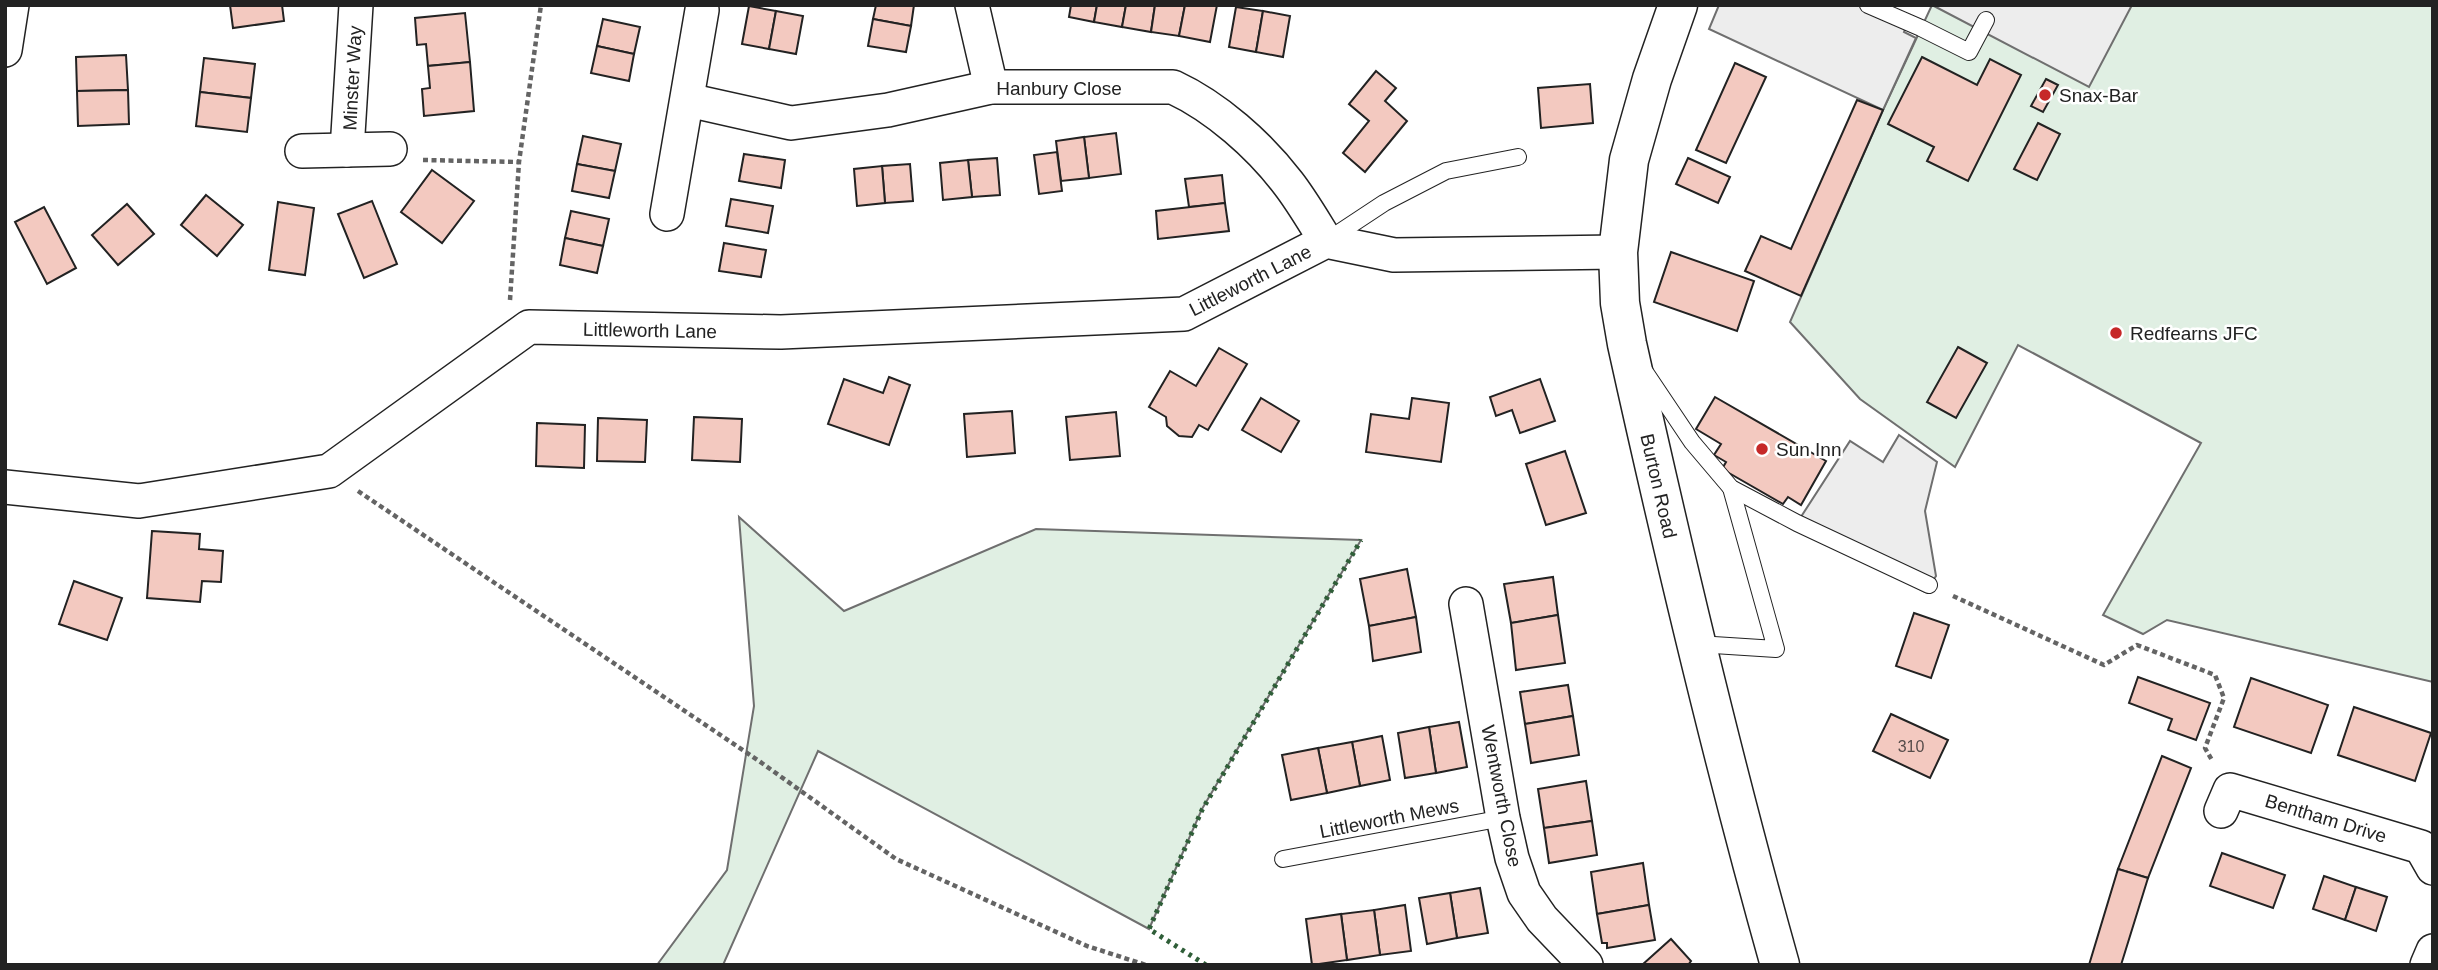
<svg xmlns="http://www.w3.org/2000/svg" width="2438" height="970" viewBox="0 0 2438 970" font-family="Arial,sans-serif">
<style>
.green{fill:#e0efe3;stroke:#6f6f6f;stroke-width:2}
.parking{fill:#ededed;stroke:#6f6f6f;stroke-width:2}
.building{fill:#f3c9c0;stroke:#222;stroke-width:2}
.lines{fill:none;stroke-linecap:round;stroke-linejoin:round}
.service-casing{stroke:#222;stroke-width:18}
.minor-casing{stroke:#222;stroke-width:36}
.tertiary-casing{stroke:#222;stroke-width:41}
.path{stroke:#646464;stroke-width:4.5;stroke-dasharray:5 3.5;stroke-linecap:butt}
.service{stroke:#fff;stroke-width:16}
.minor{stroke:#fff;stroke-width:33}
.tertiary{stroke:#fff;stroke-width:38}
.hedge{stroke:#2f5e38;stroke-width:5;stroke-dasharray:3.5 5;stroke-linecap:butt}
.poi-dot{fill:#c62828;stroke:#fff;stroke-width:2.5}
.labels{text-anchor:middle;stroke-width:5;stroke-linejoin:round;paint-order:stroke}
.number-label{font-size:16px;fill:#564c4a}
.street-label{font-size:19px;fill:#222;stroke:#fff}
.poi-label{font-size:19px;fill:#222;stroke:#fff;text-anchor:start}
</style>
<rect width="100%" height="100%" fill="#fff"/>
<g class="green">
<path d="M 1932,5 L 2433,5 L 2433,682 L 2167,620 L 2143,634 L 2103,615 L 2201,443 L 2018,345 L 1955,467 L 1860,399 L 1790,322 L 1883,110 Z"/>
<path d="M 739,517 L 844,611 L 1036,529 L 1361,540 L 1202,809 L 1149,929 L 818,751 L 723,965 L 657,965 L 727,870 L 754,706 Z"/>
</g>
<g class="parking">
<path d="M 1719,5 L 1868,5 L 1908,22 L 1904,32 L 1916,38 L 1883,110 L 1709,29 Z"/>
<path d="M 1932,5 L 2132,5 L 2089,87 Z"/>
<path d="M 1899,435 L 1937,462 L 1925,511 L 1936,576 L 1925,592 L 1797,523 L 1850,441 L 1883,462 Z"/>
</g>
<g class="building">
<path d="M 230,5 L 282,5 L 284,21 L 233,28 Z"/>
<path d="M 876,5 L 914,5 L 911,26 L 873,19 Z"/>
<path d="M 1071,5 L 1097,5 L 1094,22 L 1069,17 Z"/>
<path d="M 1097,5 L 1126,5 L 1122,27 L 1094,22 Z"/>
<path d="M 1126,5 L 1155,5 L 1151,32 L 1122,27 Z"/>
<path d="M 1155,5 L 1185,5 L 1179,36 L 1151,32 Z"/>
<path d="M 1185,5 L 1217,5 L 1210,42 L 1179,36 Z"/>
<path d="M 749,6 L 776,11 L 769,49 L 742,44 Z"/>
<path d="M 1236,7 L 1263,11 L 1256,52 L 1229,47 Z"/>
<path d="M 776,11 L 803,16 L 796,54 L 769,49 Z"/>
<path d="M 1263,11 L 1290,16 L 1283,57 L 1256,52 Z"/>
<path d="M 465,13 L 470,62 L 428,66 L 426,44 L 417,45 L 415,18 Z"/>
<path d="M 603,19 L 640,27 L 634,54 L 597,46 Z"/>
<path d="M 873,19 L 911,26 L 906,52 L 868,46 Z"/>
<path d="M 597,46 L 634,54 L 629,81 L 591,73 Z"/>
<path d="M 126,55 L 128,90 L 77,91 L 76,57 Z"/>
<path d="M 1922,57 L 1977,85 L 1990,59 L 2021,75 L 1968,181 L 1927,161 L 1934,147 L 1888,124 Z"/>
<path d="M 204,58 L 255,64 L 251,98 L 200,92 Z"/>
<path d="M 470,62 L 474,111 L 424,116 L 422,89 L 430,88 L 428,66 Z"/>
<path d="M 1735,63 L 1766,77 L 1726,163 L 1696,150 Z"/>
<path d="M 1376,71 L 1396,88 L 1385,101 L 1407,121 L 1365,172 L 1343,153 L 1369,121 L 1349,104 Z"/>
<path d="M 2046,79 L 2058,85 L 2043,112 L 2031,106 Z"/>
<path d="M 1590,84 L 1593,123 L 1541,128 L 1538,88 Z"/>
<path d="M 128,90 L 129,124 L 78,126 L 77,91 Z"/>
<path d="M 200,92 L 251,98 L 247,132 L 196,126 Z"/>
<path d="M 1857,100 L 1883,110 L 1801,296 L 1745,271 L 1761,236 L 1791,249 Z"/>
<path d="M 2038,123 L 2060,134 L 2037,180 L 2014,169 Z"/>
<path d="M 1116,133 L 1121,174 L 1089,178 L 1084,137 Z"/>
<path d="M 583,136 L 621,144 L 615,171 L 577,164 Z"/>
<path d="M 1084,137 L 1089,178 L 1061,181 L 1056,141 Z"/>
<path d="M 1057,152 L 1062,191 L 1039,194 L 1034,155 Z"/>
<path d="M 744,154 L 785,160 L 781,188 L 739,181 Z"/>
<path d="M 997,158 L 1000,195 L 972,197 L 968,160 Z"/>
<path d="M 1688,158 L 1730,177 L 1718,203 L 1676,184 Z"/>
<path d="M 968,160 L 972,197 L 943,200 L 940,163 Z"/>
<path d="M 577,164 L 615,171 L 609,198 L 572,191 Z"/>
<path d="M 910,164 L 913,201 L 885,203 L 882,166 Z"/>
<path d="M 882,166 L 885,203 L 857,206 L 854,169 Z"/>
<path d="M 432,170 L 474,201 L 442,243 L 401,212 Z"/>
<path d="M 1222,175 L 1225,203 L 1189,207 L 1185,179 Z"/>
<path d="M 206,195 L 243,225 L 217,256 L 181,225 Z"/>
<path d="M 731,199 L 773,206 L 768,233 L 726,226 Z"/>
<path d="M 372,201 L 397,264 L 364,278 L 338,214 Z"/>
<path d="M 278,202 L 314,208 L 305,275 L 269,270 Z"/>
<path d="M 1225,203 L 1229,231 L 1158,239 L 1156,211 Z"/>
<path d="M 127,204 L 154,234 L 118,265 L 92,235 Z"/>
<path d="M 44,207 L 76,268 L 47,284 L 15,222 Z"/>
<path d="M 571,211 L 609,219 L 603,246 L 565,238 Z"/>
<path d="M 565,238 L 603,246 L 597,273 L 560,265 Z"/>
<path d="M 724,243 L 766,250 L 761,277 L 719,271 Z"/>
<path d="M 1671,252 L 1754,281 L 1737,331 L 1654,302 Z"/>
<path d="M 1958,347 L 1987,363 L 1956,418 L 1927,402 Z"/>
<path d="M 1219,348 L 1247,364 L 1208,430 L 1199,425 L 1192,437 L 1179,436 L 1167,426 L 1166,417 L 1149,407 L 1170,371 L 1196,386 Z"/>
<path d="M 889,377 L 910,385 L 889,445 L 828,424 L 844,379 L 883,393 Z"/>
<path d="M 1540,379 L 1555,421 L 1520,433 L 1512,410 L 1496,416 L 1490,397 Z"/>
<path d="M 1715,397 L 1826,461 L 1801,505 L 1788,497 L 1783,504 L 1722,469 L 1726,462 L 1714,455 L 1721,444 L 1696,429 Z"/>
<path d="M 1261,398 L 1299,421 L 1281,452 L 1242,430 Z"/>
<path d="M 1412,398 L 1449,403 L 1441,462 L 1366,452 L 1371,414 L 1409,419 Z"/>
<path d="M 1012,411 L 1015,453 L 967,457 L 964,414 Z"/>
<path d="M 1116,412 L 1120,456 L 1070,460 L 1066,417 Z"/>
<path d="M 694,417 L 742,419 L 740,462 L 692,460 Z"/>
<path d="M 598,418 L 647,420 L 645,462 L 597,461 Z"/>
<path d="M 537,423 L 585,425 L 584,468 L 536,466 Z"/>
<path d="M 1565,451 L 1586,513 L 1546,525 L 1526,464 Z"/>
<path d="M 152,531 L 200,534 L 199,549 L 223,551 L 221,582 L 202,581 L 200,602 L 147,598 Z"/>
<path d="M 1407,569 L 1416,617 L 1369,626 L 1360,579 Z"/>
<path d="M 1553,577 L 1558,615 L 1511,623 L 1504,584 Z"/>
<path d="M 74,581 L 122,598 L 107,640 L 59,624 Z"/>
<path d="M 1914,613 L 1949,625 L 1931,678 L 1896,666 Z"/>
<path d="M 1558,615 L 1565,663 L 1516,670 L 1511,623 Z"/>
<path d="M 1416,617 L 1421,652 L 1373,661 L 1369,626 Z"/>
<path d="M 2138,677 L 2210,703 L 2196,740 L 2168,730 L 2172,719 L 2129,703 Z"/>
<path d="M 2251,678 L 2328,705 L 2311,753 L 2234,727 Z"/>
<path d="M 1568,685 L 1573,716 L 1525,724 L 1520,692 Z"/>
<path d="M 2354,707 L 2431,733 L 2415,781 L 2338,755 Z"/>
<path d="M 1891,714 L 1948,740 L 1930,778 L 1873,751 Z"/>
<path d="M 1573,716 L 1579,755 L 1531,763 L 1525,724 Z"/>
<path d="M 1459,722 L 1467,767 L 1436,773 L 1429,727 Z"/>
<path d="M 1429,727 L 1436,773 L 1405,778 L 1398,733 Z"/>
<path d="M 1382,736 L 1390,780 L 1360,786 L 1352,742 Z"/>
<path d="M 1352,742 L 1360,786 L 1327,793 L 1318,748 Z"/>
<path d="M 1318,748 L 1327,793 L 1291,800 L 1282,755 Z"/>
<path d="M 2162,756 L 2191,768 L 2148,878 L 2118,869 Z"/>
<path d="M 1586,781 L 1592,821 L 1544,828 L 1538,789 Z"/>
<path d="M 1592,821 L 1597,855 L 1549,863 L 1544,828 Z"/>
<path d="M 2222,853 L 2285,875 L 2273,908 L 2210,886 Z"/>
<path d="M 1643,863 L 1649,905 L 1597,914 L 1591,872 Z"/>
<path d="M 2118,869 L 2148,878 L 2121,965 L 2089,965 Z"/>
<path d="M 2324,876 L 2356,887 L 2345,920 L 2313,909 Z"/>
<path d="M 2356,887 L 2387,897 L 2376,931 L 2345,920 Z"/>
<path d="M 1480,888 L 1488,933 L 1457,938 L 1450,893 Z"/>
<path d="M 1450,893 L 1457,938 L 1427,944 L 1419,898 Z"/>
<path d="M 1405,905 L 1411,951 L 1380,955 L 1374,910 Z"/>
<path d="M 1649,905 L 1655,940 L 1607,948 L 1607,943 L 1602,943 L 1597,914 Z"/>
<path d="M 1374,910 L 1380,955 L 1347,960 L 1341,914 Z"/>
<path d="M 1341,914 L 1347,960 L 1312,965 L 1306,919 Z"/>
<path d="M 1671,939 L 1691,961 L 1688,965 L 1642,965 Z"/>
</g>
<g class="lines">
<defs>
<g id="service">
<path d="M 1868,5 L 1921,28 L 1969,52 L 1986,20"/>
<path d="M 1328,240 L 1384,203 L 1446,171 L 1518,157"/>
<path d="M 1645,372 L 1692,442 L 1731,488 L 1797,523 L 1929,585"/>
<path d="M 1698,644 L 1776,649 L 1731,488"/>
<path d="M 1283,859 L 1503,818"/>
</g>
<g id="minor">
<path d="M 972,5 L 991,87"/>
<path d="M 5,50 L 12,5"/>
<path d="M 688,100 L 791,123 L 888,110 L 991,87 L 1173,87 C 1216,107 1259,145 1288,183 C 1302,201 1314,222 1326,241"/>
<path d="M 347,150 L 356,5"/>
<path d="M 302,151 L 390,149"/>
<path d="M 667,214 L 702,10"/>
<path d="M 5,487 L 139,501 L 329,471 L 529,327 L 781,332 L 1184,314 L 1326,241 L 1394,255 L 1618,252"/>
<path d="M 1466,604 L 1503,818 L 1512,858 L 1524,893 L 1542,919 L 1586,965"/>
<path d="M 2221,811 L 2230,790 L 2421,847 L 2433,868"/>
<path d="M 2427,965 L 2433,951"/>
</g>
<path id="tertiary" d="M 1678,5 L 1652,79 L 1629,160 L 1618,252 L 1620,303 L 1627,344 C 1673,552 1722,759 1780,965"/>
</defs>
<use href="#service" class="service-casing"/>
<use href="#minor" class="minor-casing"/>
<use href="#tertiary" class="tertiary-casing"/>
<g class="path">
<path d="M 423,160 L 519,162"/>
<path d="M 510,300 L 519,162 L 541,5"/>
<path d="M 358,491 L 759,761 L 896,859 L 1087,946 L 1146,965"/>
<path d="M 1953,596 L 2104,665 L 2137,645 L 2215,675 L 2224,698 L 2205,748 L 2213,762"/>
</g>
<use href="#service" class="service"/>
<use href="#minor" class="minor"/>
<use href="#tertiary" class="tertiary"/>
<path class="hedge" d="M 1206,965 L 1149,929 L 1202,810 L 1361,540"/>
</g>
<g class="poi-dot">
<circle cx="2045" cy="95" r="7"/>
<circle cx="2116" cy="333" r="7"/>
<circle cx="1762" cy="449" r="7"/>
</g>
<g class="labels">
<g class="number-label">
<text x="1911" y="752">310</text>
</g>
<g class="street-label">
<text transform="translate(352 78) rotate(-87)" y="7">Minster Way</text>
<text x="1059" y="95">Hanbury Close</text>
<text transform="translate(1250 280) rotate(-27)" y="7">Littleworth Lane</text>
<text transform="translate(650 330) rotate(1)" y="7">Littleworth Lane</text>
<text transform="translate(1659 486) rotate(77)" y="7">Burton Road</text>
<text transform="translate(1502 796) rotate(79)" y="7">Wentworth Close</text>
<text transform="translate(1389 818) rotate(-11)" y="7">Littleworth Mews</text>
<text transform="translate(2326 818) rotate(17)" y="7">Bentham Drive</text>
</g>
<g class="poi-label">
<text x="2059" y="102">Snax-Bar</text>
<text x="2130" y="340">Redfearns JFC</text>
<text x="1776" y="456">Sun Inn</text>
</g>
</g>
<rect width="2438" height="970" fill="none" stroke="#222222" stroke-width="14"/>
</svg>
